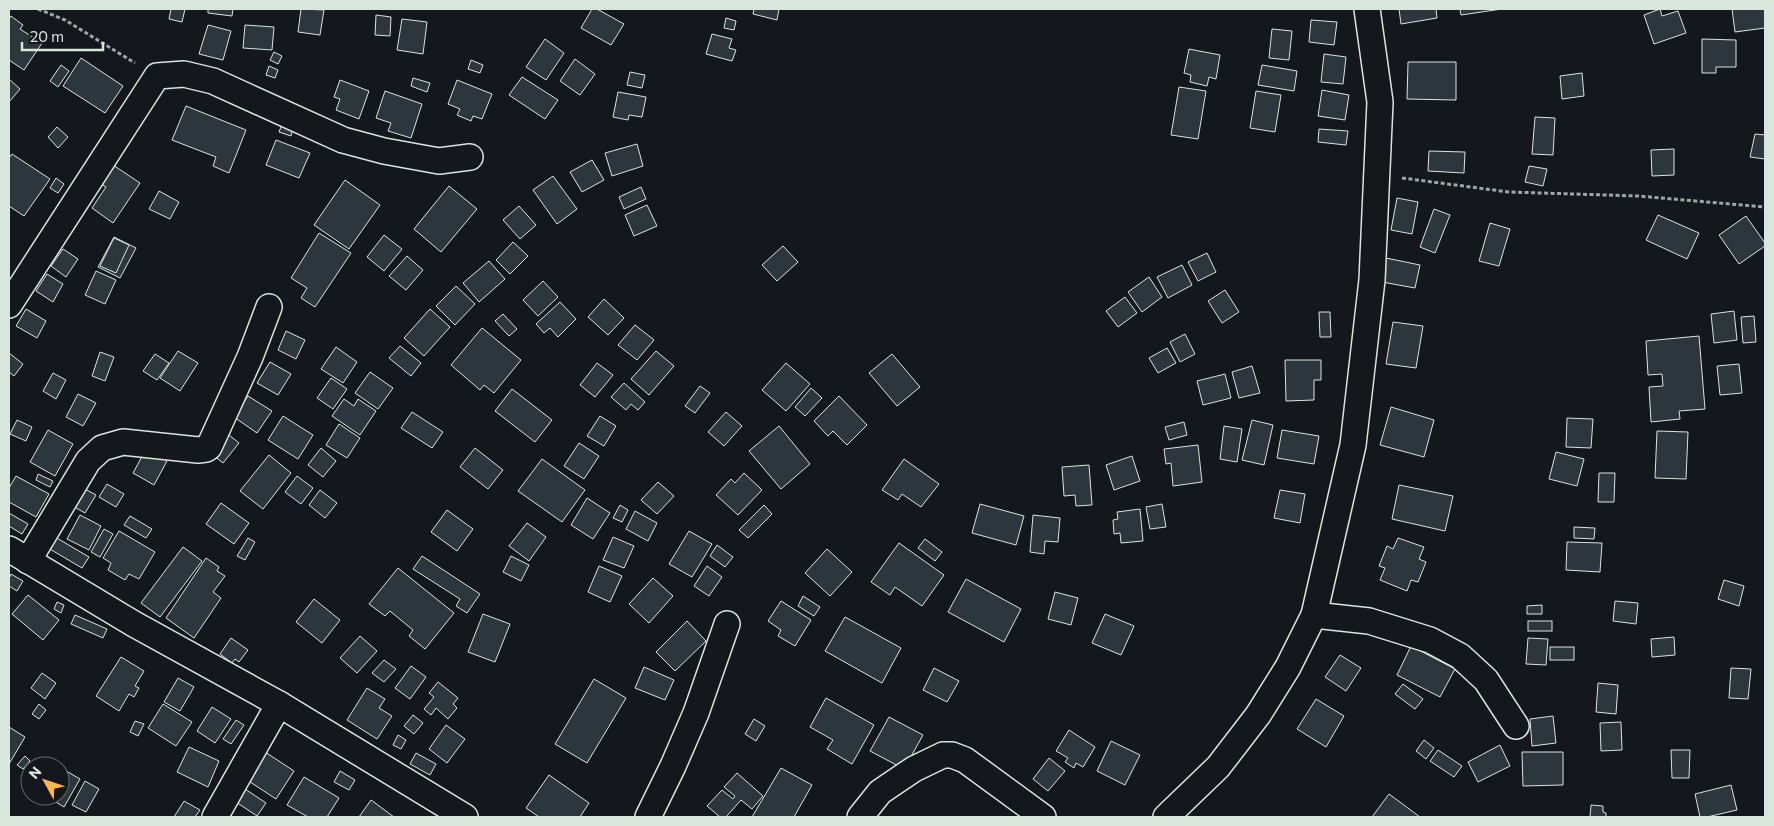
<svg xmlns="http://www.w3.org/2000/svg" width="1774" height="826" viewBox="0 0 1774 826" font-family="Commissioner,sans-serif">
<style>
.building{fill:#2c363c;stroke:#d8e6dc}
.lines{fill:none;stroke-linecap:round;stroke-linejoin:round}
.minor-casing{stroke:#d8e6dc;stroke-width:28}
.path{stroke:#9da8a2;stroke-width:3;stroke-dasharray:4 2.5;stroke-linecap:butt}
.minor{stroke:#14181c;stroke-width:25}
</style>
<rect width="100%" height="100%" fill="#14181c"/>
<g class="building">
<path d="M 171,9 L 185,9 L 182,22 L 169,19 Z"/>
<path d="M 208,9 L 233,9 L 232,16 L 208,13 Z"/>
<path d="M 301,9 L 324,10 L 320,35 L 298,32 Z"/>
<path d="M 592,9 L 597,9 L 624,24 L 611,45 L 581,28 Z"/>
<path d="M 754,9 L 779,9 L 777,20 L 753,14 Z"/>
<path d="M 1399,9 L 1436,9 L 1437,18 L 1401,24 Z"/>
<path d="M 1460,9 L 1502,9 L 1461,15 Z"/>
<path d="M 1660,9 L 1662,16 L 1678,11 L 1686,33 L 1654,44 L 1644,15 Z"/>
<path d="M 1732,9 L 1765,9 L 1765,28 L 1735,32 Z"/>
<path d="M 376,15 L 391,17 L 390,36 L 375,35 Z"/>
<path d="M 11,16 L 23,25 L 20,29 L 42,43 L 24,70 L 9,60 L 9,19 Z"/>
<path d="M 726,18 L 736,21 L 734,30 L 724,28 Z"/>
<path d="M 402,19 L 427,22 L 423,54 L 397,50 Z"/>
<path d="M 1311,20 L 1337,22 L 1334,45 L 1309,42 Z"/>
<path d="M 208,25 L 231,31 L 223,60 L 199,54 Z"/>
<path d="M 245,25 L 274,27 L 272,50 L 243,48 Z"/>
<path d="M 1272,29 L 1292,31 L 1289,60 L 1269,58 Z"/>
<path d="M 712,34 L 732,39 L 729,48 L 736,50 L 732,61 L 706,54 Z"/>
<path d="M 545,39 L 564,53 L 546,80 L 526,67 Z"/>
<path d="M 1702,39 L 1736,40 L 1736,67 L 1716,67 L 1716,73 L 1702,73 Z"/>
<path d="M 1189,49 L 1220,55 L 1216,79 L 1209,77 L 1207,86 L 1190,82 L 1191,75 L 1184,73 Z"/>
<path d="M 274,52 L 282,56 L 278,64 L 270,60 Z"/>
<path d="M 1324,54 L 1346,57 L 1343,84 L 1321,82 Z"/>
<path d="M 81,58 L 123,86 L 105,113 L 63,86 Z"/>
<path d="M 575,59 L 595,74 L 580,95 L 560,81 Z"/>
<path d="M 471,60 L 483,65 L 480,73 L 468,69 Z"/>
<path d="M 1408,62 L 1456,62 L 1456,100 L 1407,99 Z"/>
<path d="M 61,65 L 69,71 L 58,87 L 50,81 Z"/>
<path d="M 1262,65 L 1297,71 L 1294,91 L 1258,85 Z"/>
<path d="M 269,66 L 278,70 L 275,78 L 266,75 Z"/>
<path d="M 630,72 L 645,75 L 642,88 L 627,85 Z"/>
<path d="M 1582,73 L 1584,96 L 1562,99 L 1560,76 Z"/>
<path d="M 522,77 L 558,100 L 545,119 L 509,95 Z"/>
<path d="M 413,78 L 430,83 L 427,92 L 411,86 Z"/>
<path d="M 9,79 L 20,89 L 9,102 Z"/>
<path d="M 340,80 L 369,91 L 359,119 L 336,110 L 340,99 L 334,97 Z"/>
<path d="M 457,80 L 492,94 L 482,119 L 473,116 L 471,121 L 457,115 L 460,109 L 448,104 Z"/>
<path d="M 1179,87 L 1206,91 L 1198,139 L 1171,135 Z"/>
<path d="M 1322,90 L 1349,95 L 1345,120 L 1318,116 Z"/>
<path d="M 385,91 L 422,104 L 411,138 L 388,131 L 391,123 L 376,118 Z"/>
<path d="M 1256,91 L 1281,95 L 1275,132 L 1250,128 Z"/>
<path d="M 618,92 L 646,97 L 642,117 L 629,115 L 628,120 L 613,117 Z"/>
<path d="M 186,106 L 246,130 L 229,173 L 213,166 L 216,157 L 172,140 Z"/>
<path d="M 1535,117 L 1555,118 L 1553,155 L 1532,154 Z"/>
<path d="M 282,124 L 293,127 L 291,136 L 279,132 Z"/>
<path d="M 57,127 L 68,137 L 58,148 L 48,137 Z"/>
<path d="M 1319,129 L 1348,131 L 1346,145 L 1318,142 Z"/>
<path d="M 1755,134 L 1765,135 L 1765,159 L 1750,157 Z"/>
<path d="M 276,140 L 310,153 L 299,178 L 266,165 Z"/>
<path d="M 637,144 L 643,166 L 612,176 L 605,153 Z"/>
<path d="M 1674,149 L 1674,175 L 1652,176 L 1651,150 Z"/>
<path d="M 1429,151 L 1465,152 L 1464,173 L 1428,171 Z"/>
<path d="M 12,154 L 50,179 L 24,216 L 9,206 L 9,158 Z"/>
<path d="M 592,160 L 604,180 L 582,192 L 570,172 Z"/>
<path d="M 113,165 L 140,183 L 113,223 L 92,208 L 106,187 L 101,184 Z"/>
<path d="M 1529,166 L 1547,169 L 1543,186 L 1525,182 Z"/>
<path d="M 553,176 L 577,209 L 557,224 L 533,190 Z"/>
<path d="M 56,178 L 64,184 L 58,193 L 50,188 Z"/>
<path d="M 345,180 L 380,205 L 349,249 L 314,225 Z"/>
<path d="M 449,186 L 477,209 L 441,252 L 414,229 Z"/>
<path d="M 641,187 L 646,199 L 624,209 L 619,197 Z"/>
<path d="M 159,191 L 179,202 L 170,219 L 149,209 Z"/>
<path d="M 1397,198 L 1418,202 L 1412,234 L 1391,230 Z"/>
<path d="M 647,205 L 657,226 L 634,236 L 625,215 Z"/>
<path d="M 519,206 L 536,225 L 520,239 L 503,220 Z"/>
<path d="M 1434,209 L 1450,215 L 1435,253 L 1420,247 Z"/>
<path d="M 1658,215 L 1699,233 L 1687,259 L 1646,240 Z"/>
<path d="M 1746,216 L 1765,243 L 1765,246 L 1739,264 L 1719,235 Z"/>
<path d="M 1490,223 L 1510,229 L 1499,266 L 1479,261 Z"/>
<path d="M 319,233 L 351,253 L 315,307 L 301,298 L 307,288 L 291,278 Z"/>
<path d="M 384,235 L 402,249 L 384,271 L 367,257 Z"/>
<path d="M 114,237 L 136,248 L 120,278 L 98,267 Z"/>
<path d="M 114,238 L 129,245 L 116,273 L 100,266 Z"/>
<path d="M 513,242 L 528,256 L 510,274 L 496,260 Z"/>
<path d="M 783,246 L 798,262 L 777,281 L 762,265 Z"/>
<path d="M 63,249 L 78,259 L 66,277 L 51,266 Z"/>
<path d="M 1207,253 L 1216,272 L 1198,281 L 1188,262 Z"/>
<path d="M 407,256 L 423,270 L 406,290 L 389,276 Z"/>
<path d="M 1386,258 L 1420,265 L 1415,288 L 1382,282 Z"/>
<path d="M 489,261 L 505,279 L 479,302 L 463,283 Z"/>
<path d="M 1182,265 L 1192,285 L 1168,298 L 1157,277 Z"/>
<path d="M 96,271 L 116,280 L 105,304 L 85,295 Z"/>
<path d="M 47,274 L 63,284 L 53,302 L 36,291 Z"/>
<path d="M 1149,277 L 1162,297 L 1142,312 L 1128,292 Z"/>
<path d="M 543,281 L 558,297 L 538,316 L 523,300 Z"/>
<path d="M 456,286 L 475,304 L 455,325 L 436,306 Z"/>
<path d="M 1225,290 L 1239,312 L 1222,323 L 1208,301 Z"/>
<path d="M 1125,297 L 1137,313 L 1118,327 L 1106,311 Z"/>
<path d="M 604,299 L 624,318 L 608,335 L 588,317 Z"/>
<path d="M 560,302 L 576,319 L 558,337 L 550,328 L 544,333 L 536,324 Z"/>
<path d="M 26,309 L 46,321 L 37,338 L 16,326 Z"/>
<path d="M 430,309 L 450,327 L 424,356 L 404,338 Z"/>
<path d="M 1734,311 L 1737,340 L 1714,343 L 1711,314 Z"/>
<path d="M 1319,312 L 1330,312 L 1331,337 L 1320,337 Z"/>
<path d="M 503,314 L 517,329 L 509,336 L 495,321 Z"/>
<path d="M 1754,316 L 1756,342 L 1743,343 L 1741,317 Z"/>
<path d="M 1393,322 L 1423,326 L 1416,368 L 1386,364 Z"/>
<path d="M 635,325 L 654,340 L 637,360 L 618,345 Z"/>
<path d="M 482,328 L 521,360 L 494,393 L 484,385 L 480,390 L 451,365 Z"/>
<path d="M 286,331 L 305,340 L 296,359 L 278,350 Z"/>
<path d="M 1185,334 L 1195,354 L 1180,362 L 1170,342 Z"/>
<path d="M 1699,336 L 1705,409 L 1679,411 L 1680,419 L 1651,422 L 1649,387 L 1663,386 L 1662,374 L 1648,375 L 1646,341 Z"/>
<path d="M 400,346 L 421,363 L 411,376 L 389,358 Z"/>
<path d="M 336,347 L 357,362 L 343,383 L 321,369 Z"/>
<path d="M 1167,348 L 1176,363 L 1158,373 L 1149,358 Z"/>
<path d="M 178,351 L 198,363 L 180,391 L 160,378 Z"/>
<path d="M 656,351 L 674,366 L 649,395 L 631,379 Z"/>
<path d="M 100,352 L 114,357 L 105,381 L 92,376 Z"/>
<path d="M 9,353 L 23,364 L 14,376 L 9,372 Z"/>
<path d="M 155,354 L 169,363 L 157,380 L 143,371 Z"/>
<path d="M 892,354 L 920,387 L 897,406 L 869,373 Z"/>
<path d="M 1285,360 L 1321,360 L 1321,380 L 1314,380 L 1314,400 L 1286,401 Z"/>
<path d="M 270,362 L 291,374 L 278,395 L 257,383 Z"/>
<path d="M 597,363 L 613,375 L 595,397 L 580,385 Z"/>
<path d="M 786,363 L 810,384 L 786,411 L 762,390 Z"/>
<path d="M 1739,364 L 1742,393 L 1720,395 L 1717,366 Z"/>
<path d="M 1252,366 L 1260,393 L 1239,398 L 1232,372 Z"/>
<path d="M 370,372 L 393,388 L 378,409 L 355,393 Z"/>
<path d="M 53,373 L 66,380 L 56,399 L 43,391 Z"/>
<path d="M 1225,374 L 1231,398 L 1203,405 L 1197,381 Z"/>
<path d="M 331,378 L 347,389 L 333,409 L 317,398 Z"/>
<path d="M 624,383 L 645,402 L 638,410 L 631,404 L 626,410 L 611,397 Z"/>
<path d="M 700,386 L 710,393 L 695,413 L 685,406 Z"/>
<path d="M 811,388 L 822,398 L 805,416 L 795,407 Z"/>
<path d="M 512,389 L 552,420 L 535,442 L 495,411 Z"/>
<path d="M 78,394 L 96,403 L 83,426 L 66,417 Z"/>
<path d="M 248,396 L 272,411 L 257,433 L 234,417 Z"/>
<path d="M 839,396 L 867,425 L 847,445 L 833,431 L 828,436 L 814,421 Z"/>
<path d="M 344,399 L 354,406 L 358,399 L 376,411 L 360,435 L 332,416 Z"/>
<path d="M 1391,407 L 1434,420 L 1424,457 L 1380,445 Z"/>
<path d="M 412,412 L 443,432 L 432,448 L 401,428 Z"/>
<path d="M 726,412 L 742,426 L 724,446 L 708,432 Z"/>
<path d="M 283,416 L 313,435 L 298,459 L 268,440 Z"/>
<path d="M 600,416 L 616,426 L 604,446 L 587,436 Z"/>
<path d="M 1567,418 L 1593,419 L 1591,448 L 1566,447 Z"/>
<path d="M 17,420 L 32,427 L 26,441 L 10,434 Z"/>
<path d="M 1252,420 L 1273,425 L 1264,465 L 1242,460 Z"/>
<path d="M 1184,422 L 1187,435 L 1169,440 L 1165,427 Z"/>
<path d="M 339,424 L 360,438 L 347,458 L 326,445 Z"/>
<path d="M 779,426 L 810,464 L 781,489 L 749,451 Z"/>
<path d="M 1224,426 L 1242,429 L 1237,462 L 1220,459 Z"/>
<path d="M 48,430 L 73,444 L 55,476 L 30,462 Z"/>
<path d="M 1282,430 L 1319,436 L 1314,464 L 1277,458 Z"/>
<path d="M 224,431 L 239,443 L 223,463 L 208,451 Z"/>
<path d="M 1657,431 L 1688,432 L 1686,479 L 1655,478 Z"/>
<path d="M 579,443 L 599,456 L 584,479 L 564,466 Z"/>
<path d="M 1198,445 L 1202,482 L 1173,486 L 1171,463 L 1166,464 L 1164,449 Z"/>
<path d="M 321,448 L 336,461 L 323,477 L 308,465 Z"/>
<path d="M 475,448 L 503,470 L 488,489 L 460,467 Z"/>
<path d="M 146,449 L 167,461 L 154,485 L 133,473 Z"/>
<path d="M 1556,452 L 1584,459 L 1577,486 L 1549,479 Z"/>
<path d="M 269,455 L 291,473 L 263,509 L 240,491 Z"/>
<path d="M 1132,456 L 1140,481 L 1114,490 L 1106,465 Z"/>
<path d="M 542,459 L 585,490 L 562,522 L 518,491 Z"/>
<path d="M 904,459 L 939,484 L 921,507 L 902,494 L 898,500 L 882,490 Z"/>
<path d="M 1089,465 L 1092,505 L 1076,506 L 1075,495 L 1064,496 L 1062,467 Z"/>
<path d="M 744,473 L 762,490 L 738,515 L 716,495 L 731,479 L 735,483 Z"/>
<path d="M 1599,473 L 1615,473 L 1614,502 L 1598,502 Z"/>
<path d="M 38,474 L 53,481 L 50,487 L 36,480 Z"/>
<path d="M 16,476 L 49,494 L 36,517 L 9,502 L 9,488 Z"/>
<path d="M 297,476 L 313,488 L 301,504 L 285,492 Z"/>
<path d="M 658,482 L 674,496 L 657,514 L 641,500 Z"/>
<path d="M 107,484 L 124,494 L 116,507 L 99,497 Z"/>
<path d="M 1399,485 L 1453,496 L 1445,531 L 1392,519 Z"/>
<path d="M 81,487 L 96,495 L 85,513 L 71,505 Z"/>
<path d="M 320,490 L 337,503 L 325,518 L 309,505 Z"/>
<path d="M 1280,490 L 1305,494 L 1300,523 L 1274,518 Z"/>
<path d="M 587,498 L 610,513 L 593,539 L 571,525 Z"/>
<path d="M 221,503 L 249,523 L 234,544 L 206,524 Z"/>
<path d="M 980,504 L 1024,516 L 1016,545 L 972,533 Z"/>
<path d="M 1162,504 L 1166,527 L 1150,529 L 1146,507 Z"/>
<path d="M 620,505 L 628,510 L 622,522 L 613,518 Z"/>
<path d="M 764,505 L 772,514 L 748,538 L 739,530 Z"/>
<path d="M 1140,509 L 1143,541 L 1121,543 L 1120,533 L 1114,534 L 1113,520 L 1118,519 L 1117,512 Z"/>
<path d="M 447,510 L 473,529 L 457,551 L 431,532 Z"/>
<path d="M 635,511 L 657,523 L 648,541 L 626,529 Z"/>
<path d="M 9,513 L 28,524 L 22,534 L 9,526 Z"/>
<path d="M 80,515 L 101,526 L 89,550 L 67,539 Z"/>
<path d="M 1033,515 L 1060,518 L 1058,542 L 1045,541 L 1044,554 L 1030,552 Z"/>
<path d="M 130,516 L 152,529 L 146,538 L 124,525 Z"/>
<path d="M 527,523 L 546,537 L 529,561 L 509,546 Z"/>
<path d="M 1574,527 L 1595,528 L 1594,539 L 1574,538 Z"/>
<path d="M 104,529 L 113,534 L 100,557 L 91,552 Z"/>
<path d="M 119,531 L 155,552 L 139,579 L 129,574 L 125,580 L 108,570 L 111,563 L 103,558 Z"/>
<path d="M 689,531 L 712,544 L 692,577 L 669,564 Z"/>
<path d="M 50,534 L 89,557 L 82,568 L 43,545 Z"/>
<path d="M 613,537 L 634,546 L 624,568 L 603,560 Z"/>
<path d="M 248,538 L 255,542 L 245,560 L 237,556 Z"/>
<path d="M 1398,538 L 1424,547 L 1419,559 L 1426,562 L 1418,582 L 1411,580 L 1407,591 L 1380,580 L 1385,568 L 1379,566 L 1387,546 L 1393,549 Z"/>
<path d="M 925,539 L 942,552 L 935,561 L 918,548 Z"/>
<path d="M 1567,542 L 1602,543 L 1600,572 L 1566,570 Z"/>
<path d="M 899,543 L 944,575 L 922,606 L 895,587 L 890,595 L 871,582 Z"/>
<path d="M 717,545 L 733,557 L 725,567 L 710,556 Z"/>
<path d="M 183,547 L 202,561 L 160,617 L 141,603 Z"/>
<path d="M 827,549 L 852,572 L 830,596 L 805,573 Z"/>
<path d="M 422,556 L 480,594 L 467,613 L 456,606 L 460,599 L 413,569 Z"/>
<path d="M 511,556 L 529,565 L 521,581 L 503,572 Z"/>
<path d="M 206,558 L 219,567 L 217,571 L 225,576 L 213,592 L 221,598 L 194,638 L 166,618 Z"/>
<path d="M 599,566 L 622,576 L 610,602 L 588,592 Z"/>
<path d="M 707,566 L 722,577 L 709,596 L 694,586 Z"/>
<path d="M 398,568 L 454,613 L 425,649 L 409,636 L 413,630 L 390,611 L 385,616 L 369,604 Z"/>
<path d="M 11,574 L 23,581 L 17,591 L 9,586 L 9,579 Z"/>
<path d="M 653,578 L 673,596 L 649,623 L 629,604 Z"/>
<path d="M 966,579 L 1021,609 L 1004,642 L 948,612 Z"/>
<path d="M 1724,580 L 1744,586 L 1739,606 L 1718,599 Z"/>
<path d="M 1055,592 L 1078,598 L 1071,625 L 1048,619 Z"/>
<path d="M 28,595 L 59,620 L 43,640 L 12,614 Z"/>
<path d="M 803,596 L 820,607 L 814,616 L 798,606 Z"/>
<path d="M 314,599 L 340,620 L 322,643 L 296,622 Z"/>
<path d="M 781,601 L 811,620 L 795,646 L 778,636 L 781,630 L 768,621 Z"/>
<path d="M 1615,601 L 1638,603 L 1636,624 L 1613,621 Z"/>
<path d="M 57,602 L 64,605 L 61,613 L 54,609 Z"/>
<path d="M 1542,605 L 1542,614 L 1527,614 L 1527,606 Z"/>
<path d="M 483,614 L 510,624 L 495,662 L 468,652 Z"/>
<path d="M 1105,614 L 1134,626 L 1121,655 L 1092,643 Z"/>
<path d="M 75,615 L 107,629 L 103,638 L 71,624 Z"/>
<path d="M 845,617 L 901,648 L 882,683 L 825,651 Z"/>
<path d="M 687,621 L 706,641 L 675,671 L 656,652 Z"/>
<rect x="1528" y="621" width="24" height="10"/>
<path d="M 360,636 L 377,651 L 357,673 L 340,658 Z"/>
<path d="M 1674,637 L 1675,655 L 1652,657 L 1651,639 Z"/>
<path d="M 231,638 L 248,650 L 239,662 L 235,659 L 232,663 L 220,654 Z"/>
<path d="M 1528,638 L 1548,639 L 1546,665 L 1526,664 Z"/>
<path d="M 1411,646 L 1455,669 L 1440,697 L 1397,675 Z"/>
<rect x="1550" y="647" width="24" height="13"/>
<path d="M 1340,655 L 1361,668 L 1346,691 L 1325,677 Z"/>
<path d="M 121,657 L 144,671 L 135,686 L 139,688 L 134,697 L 129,694 L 119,711 L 96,696 Z"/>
<path d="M 384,660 L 396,669 L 384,682 L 372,673 Z"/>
<path d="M 411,666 L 426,677 L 410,699 L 395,688 Z"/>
<path d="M 644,667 L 674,680 L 665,700 L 635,688 Z"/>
<path d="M 934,668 L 959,681 L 947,702 L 923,690 Z"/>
<path d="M 1731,668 L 1751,669 L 1748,699 L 1729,698 Z"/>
<path d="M 42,673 L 56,683 L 45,699 L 31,688 Z"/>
<path d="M 178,678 L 194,687 L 180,711 L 164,702 Z"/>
<path d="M 594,679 L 626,698 L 587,763 L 555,744 Z"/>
<path d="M 438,682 L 458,698 L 453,704 L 457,708 L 448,719 L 436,708 L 431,715 L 424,709 L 434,697 L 429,693 Z"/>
<path d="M 1598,683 L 1618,685 L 1616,714 L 1596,712 Z"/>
<path d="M 1403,684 L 1423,699 L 1415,709 L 1395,694 Z"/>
<path d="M 367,688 L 385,699 L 379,708 L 392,716 L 377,739 L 347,720 Z"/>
<path d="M 826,698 L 874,725 L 852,764 L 827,749 L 833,740 L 810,727 Z"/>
<path d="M 1316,699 L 1344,716 L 1326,747 L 1297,729 Z"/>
<path d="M 39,704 L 46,710 L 39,719 L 32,714 Z"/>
<path d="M 163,704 L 192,722 L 176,746 L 148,728 Z"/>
<path d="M 212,707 L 231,719 L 215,743 L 197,731 Z"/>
<path d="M 413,715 L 423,723 L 414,734 L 404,726 Z"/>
<path d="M 1553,716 L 1556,743 L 1532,746 L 1530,719 Z"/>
<path d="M 889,717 L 923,735 L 904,769 L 870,751 Z"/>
<path d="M 754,719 L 765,726 L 756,741 L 745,734 Z"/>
<path d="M 236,720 L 244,725 L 231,744 L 223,739 Z"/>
<path d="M 135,721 L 144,724 L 138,736 L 130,732 Z"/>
<path d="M 1621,722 L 1622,750 L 1601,751 L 1600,723 Z"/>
<path d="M 446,725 L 465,739 L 447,763 L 429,749 Z"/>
<path d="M 9,727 L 25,737 L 9,764 Z"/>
<path d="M 1069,730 L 1095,747 L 1083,767 L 1076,763 L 1074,768 L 1065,762 L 1068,758 L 1056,751 Z"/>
<path d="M 398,735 L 406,740 L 401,749 L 393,745 Z"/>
<path d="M 1424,740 L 1434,748 L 1426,759 L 1416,751 Z"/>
<path d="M 1111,741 L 1140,755 L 1125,785 L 1097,771 Z"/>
<path d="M 1500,745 L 1510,766 L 1478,782 L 1468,762 Z"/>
<path d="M 189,747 L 219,761 L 208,787 L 177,772 Z"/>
<path d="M 259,748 L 294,771 L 276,799 L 241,776 Z"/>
<path d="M 1438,750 L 1462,766 L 1454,777 L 1430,761 Z"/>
<path d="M 1671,750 L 1690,750 L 1689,778 L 1672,778 Z"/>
<path d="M 1522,752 L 1563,752 L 1563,785 L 1523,786 Z"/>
<path d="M 416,753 L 436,764 L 430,775 L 410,764 Z"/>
<path d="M 25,756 L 30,761 L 23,769 L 17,765 Z"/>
<path d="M 1049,758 L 1065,771 L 1048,791 L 1033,779 Z"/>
<path d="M 61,768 L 80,779 L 64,807 L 46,796 L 60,796 Z"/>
<path d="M 781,768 L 812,785 L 794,817 L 752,817 Z"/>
<path d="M 340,771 L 355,780 L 349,790 L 334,782 Z"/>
<path d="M 737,773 L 763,796 L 752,809 L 741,800 L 726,817 L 720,817 L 707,806 L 722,790 L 733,799 L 735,796 L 724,787 Z"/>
<path d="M 549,775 L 589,803 L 580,817 L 539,817 L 526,808 Z"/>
<path d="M 304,777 L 339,798 L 327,817 L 308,817 L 287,805 Z"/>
<path d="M 85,781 L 99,789 L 86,812 L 72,805 Z"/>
<path d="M 1731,785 L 1737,810 L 1707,817 L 1700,817 L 1695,794 Z"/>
<path d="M 242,787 L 266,803 L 257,816 L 233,800 Z"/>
<path d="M 1389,794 L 1420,817 L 1372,817 Z"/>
<path d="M 371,800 L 394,817 L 359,817 Z"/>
<path d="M 184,801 L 200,810 L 195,817 L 174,817 Z"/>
<path d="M 1591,805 L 1603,806 L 1603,812 L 1606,813 L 1606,817 L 1590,817 Z"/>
</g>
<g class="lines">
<defs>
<g id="minor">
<path d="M 9,305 L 157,76 L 184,74 L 213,81 L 343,140 L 384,151 L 439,161 L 470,157"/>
<path d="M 9,549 L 134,624 L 279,704 L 465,817"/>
<path d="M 28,561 L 88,461 L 102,448 L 123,442 L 198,450 L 206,449 L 209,447 L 250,357 L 269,307"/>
<path d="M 1314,615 L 1369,621 L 1430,640 L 1460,656 L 1486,680 L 1516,726"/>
<path d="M 215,817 L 279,704"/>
<path d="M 648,817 L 673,766 L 696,713 L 727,624"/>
<path d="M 860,817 L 880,792 L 914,769 L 943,755 L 952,755 L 965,760 L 1043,817"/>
<path d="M 1166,817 L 1218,767 L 1258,715 L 1288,667 L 1314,615 L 1353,445 L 1372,280 L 1380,102 L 1367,9"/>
</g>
</defs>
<use href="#minor" class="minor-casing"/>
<g class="path">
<path d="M 38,9 L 65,20 L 135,63"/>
<path d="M 1402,178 L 1509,192 L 1638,196 L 1765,207"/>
</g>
<use href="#minor" class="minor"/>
</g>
<rect width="1774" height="826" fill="none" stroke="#d8e6dc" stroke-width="20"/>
<g transform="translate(45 781) rotate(310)"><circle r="24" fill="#14181c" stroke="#626a69"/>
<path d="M0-4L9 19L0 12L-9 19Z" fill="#ffb74d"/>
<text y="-8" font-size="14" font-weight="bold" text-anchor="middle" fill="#d8e6dc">N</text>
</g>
<path d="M22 42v8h81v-8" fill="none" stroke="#d8e6dc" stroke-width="2.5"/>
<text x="30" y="42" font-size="15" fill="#d8e6dc" stroke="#14181c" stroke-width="4" paint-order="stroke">20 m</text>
</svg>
